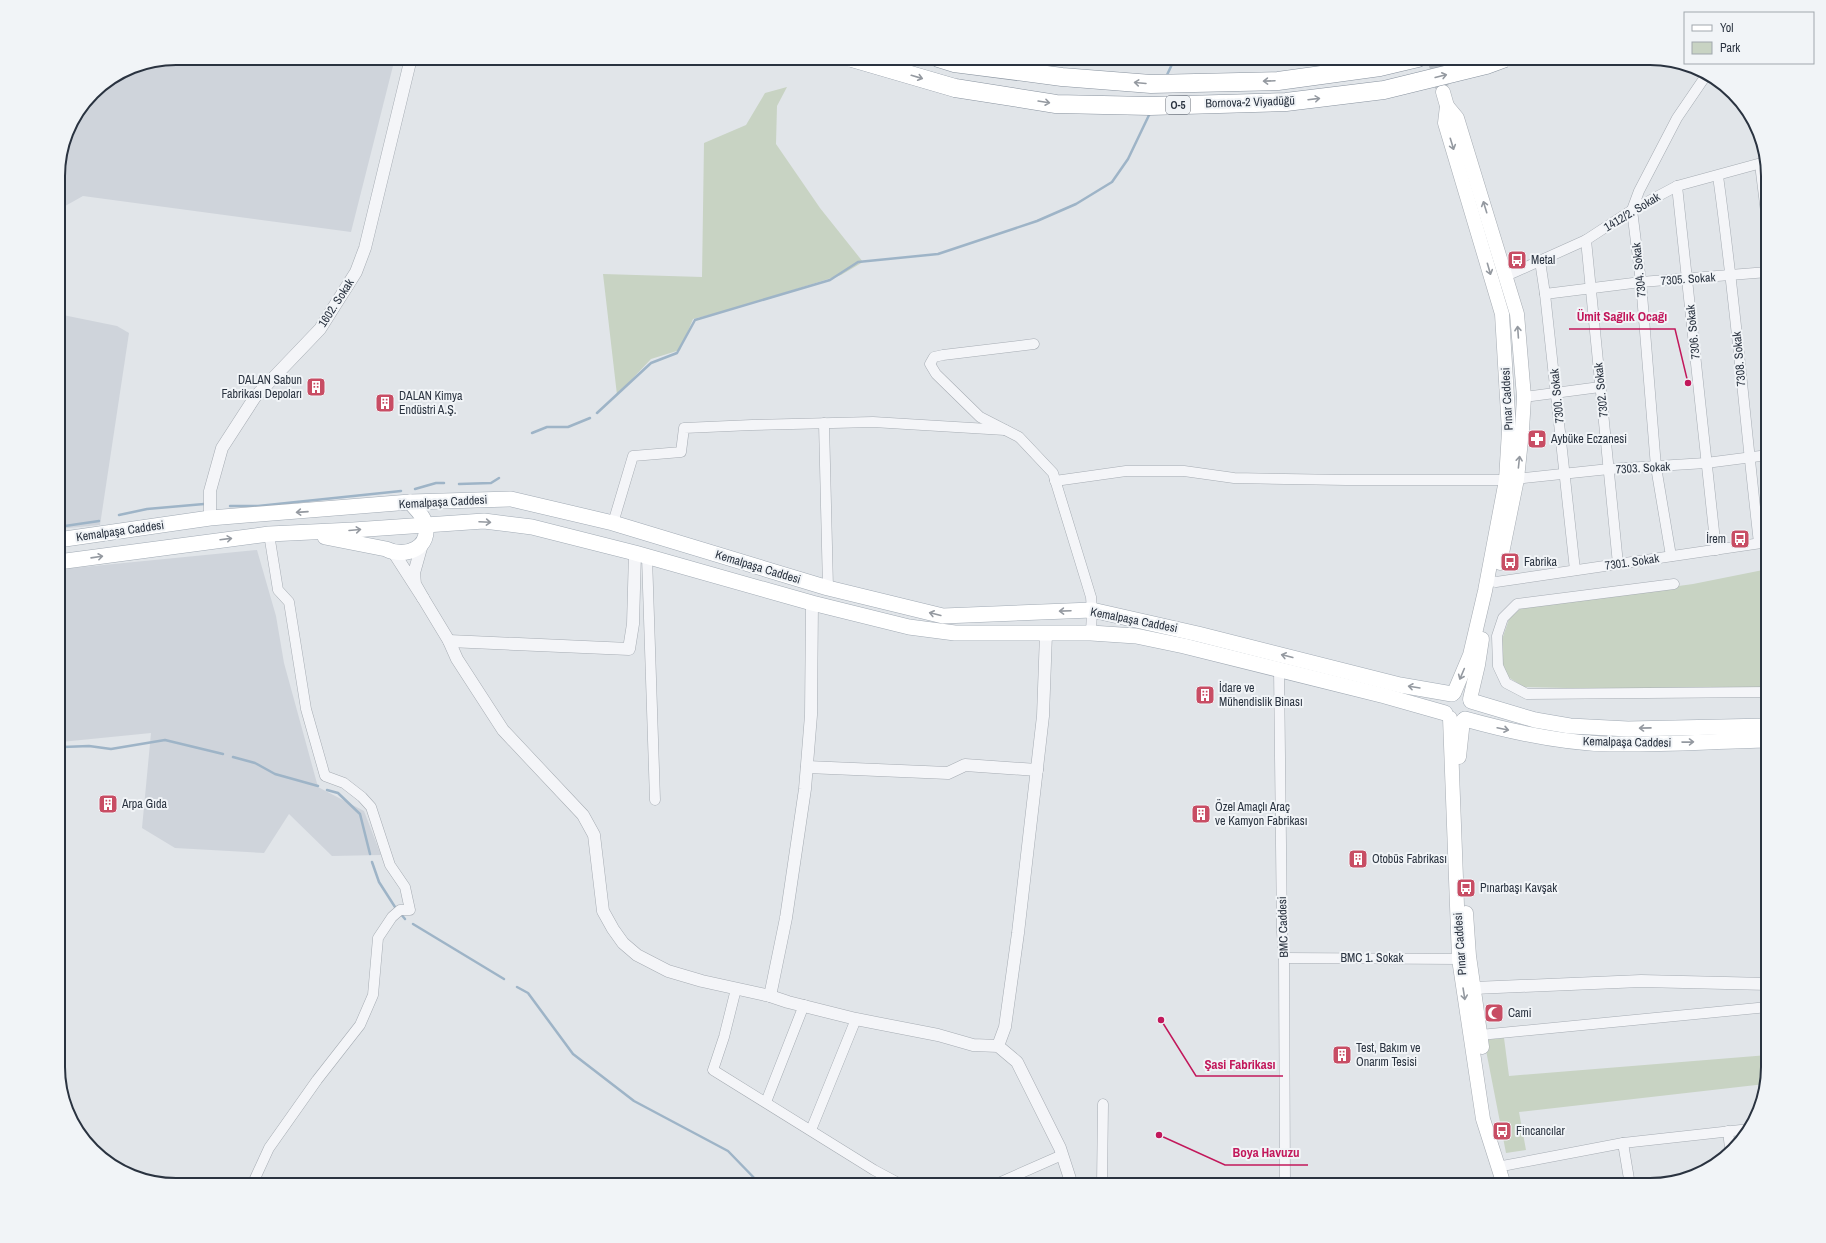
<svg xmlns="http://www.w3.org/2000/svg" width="1826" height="1243" viewBox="0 0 1826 1243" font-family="'Archivo Narrow',sans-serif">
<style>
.built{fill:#cfd4db}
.green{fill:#c8d3c3}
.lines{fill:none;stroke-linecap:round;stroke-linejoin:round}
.stream{stroke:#9eb4c7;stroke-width:2.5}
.secondary-tunnel{stroke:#bcc1c7;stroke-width:14;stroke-dasharray:14 7;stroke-linecap:butt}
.minor-casing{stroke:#a6acb3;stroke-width:11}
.tertiary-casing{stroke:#a6acb3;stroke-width:13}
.secondary-casing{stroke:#a6acb3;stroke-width:15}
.primary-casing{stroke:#a1aab4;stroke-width:16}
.motorway-casing{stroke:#89939f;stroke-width:19}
.minor{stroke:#f4f5f8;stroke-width:10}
.tertiary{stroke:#f4f5f8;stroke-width:12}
.secondary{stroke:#fff;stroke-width:14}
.primary{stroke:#fff;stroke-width:15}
.motorway{stroke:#fff;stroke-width:18}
.motorway-bridge-casing{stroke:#89939f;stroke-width:19;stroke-linecap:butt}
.motorway-bridge{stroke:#fff;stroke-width:18}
.oneway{stroke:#9499a0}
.labels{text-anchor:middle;stroke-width:4;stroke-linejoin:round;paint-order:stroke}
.shield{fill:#f1f4f7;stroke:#666d77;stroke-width:1}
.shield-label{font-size:11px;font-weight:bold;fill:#2a3340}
.street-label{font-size:12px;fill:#2a3340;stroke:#f1f4f7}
.poi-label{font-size:12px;fill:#2a3340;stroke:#f1f4f7;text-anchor:start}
.rim{fill:none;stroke:#2a3340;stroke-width:2}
.leader{fill:none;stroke:#c2185b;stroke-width:1.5}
.callout-dot{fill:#c2185b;stroke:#f1f4f7;stroke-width:1.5}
.callout-label{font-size:13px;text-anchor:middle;font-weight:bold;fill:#c2185b;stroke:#f1f4f7;stroke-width:4;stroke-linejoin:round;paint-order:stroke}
</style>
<rect width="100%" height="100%" fill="#e1e5e9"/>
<g class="built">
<path d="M 176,58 L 395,58 L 351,232 L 83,196 L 58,210 L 58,169 L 67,131 L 93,92 L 131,67 Z"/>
<path d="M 58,314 L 117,326 L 129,333 L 100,525 L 58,529 Z"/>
<path d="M 257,550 L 276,616 L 284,663 L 318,787 L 364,811 L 381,855 L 332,856 L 289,814 L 264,853 L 175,848 L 142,828 L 151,733 L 61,742 L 63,569 Z"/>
</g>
<g class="green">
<path d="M 787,87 L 777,106 L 776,144 L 820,208 L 863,262 L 841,275 L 733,309 L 693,319 L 680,350 L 651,359 L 617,395 L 603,274 L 702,277 L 704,143 L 746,125 L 765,93 Z"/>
<path d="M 1768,569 L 1768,689 L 1652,690 L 1524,687 L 1508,677 L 1498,651 L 1509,619 L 1521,608 L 1693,584 Z"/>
<path d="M 1504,1038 L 1509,1076 L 1768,1055 L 1765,1084 L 1519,1112 L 1526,1150 L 1506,1153 L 1484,1040 Z"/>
</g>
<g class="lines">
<g class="stream">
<path d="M 1166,77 L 1175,58"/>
<path d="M 597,413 L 651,363 L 677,353 L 695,320 L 830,280 L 858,262 L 938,254 L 1037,221 L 1076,204 L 1112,182 L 1128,159 L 1150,113"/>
<path d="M 532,433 L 547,427 L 568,427 L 590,418"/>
<path d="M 459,484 L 491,483 L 499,478"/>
<path d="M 415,489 L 436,483 L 444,483"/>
<path d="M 230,506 L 258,506 L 401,491"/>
<path d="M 119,515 L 147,509 L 204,504"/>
<path d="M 58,527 L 99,521"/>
<path d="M 58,745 L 63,747 L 89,746 L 111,749 L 165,740 L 223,754"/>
<path d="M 233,757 L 255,763 L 275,774 L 318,786"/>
<path d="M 327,790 L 338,793 L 360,814 L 370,854"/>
<path d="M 372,862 L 379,882 L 395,907"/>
<path d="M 400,913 L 405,919"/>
<path d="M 413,924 L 504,979"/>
<path d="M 517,987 L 528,993 L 573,1054 L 634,1101 L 728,1151 L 761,1185"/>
</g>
<path class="secondary-tunnel" d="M 1434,58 L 1442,87"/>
<defs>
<g id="minor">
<path d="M 1760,164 L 1768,229"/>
<path d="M 1718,176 C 1735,298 1745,421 1759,543"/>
<path d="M 1677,186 L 1716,550"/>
<path d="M 1586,240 L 1618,564"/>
<path d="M 1540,261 L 1545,294 L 1641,282 L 1768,272"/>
<path d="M 1506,276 L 1586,240 L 1632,210 L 1677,186 L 1765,162"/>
<path d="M 1545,294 L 1575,570"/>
<path d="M 1034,344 L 943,355 L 934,357 L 930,364 L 936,374 L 980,417 L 1019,437 L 1053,473 L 1091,597 L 1092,610 L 1091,633"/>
<path d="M 1524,397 L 1600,387"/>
<path d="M 824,423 L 828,588"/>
<path d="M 1055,481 L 1126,471 L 1184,471 L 1234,478 L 1346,480 L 1506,480 L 1609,469 L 1706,463 L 1768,455"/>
<path d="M 613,523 L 633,456 L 681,452 L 684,428 L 752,425 L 873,422 L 1005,430"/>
<path d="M 1671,556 L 1656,467 L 1641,282 L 1632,210 L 1639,191 L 1677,118 L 1707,74"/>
<path d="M 647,557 L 655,800"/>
<path d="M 1487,580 L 1496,582 L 1768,542"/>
<path d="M 1674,584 L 1517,604 L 1503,618 L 1497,636 L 1498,666 L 1506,683 L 1527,694 L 1768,692"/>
<path d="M 1279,669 L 1282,932 L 1284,958 L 1285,1185"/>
<path d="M 1284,958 L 1459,959"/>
<path d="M 736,989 L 724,1037 L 713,1070 L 874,1170 L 902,1185"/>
<path d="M 1480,1035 L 1768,1007"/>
<path d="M 766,1102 L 804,1005"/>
<path d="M 811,1130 L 856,1019"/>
<path d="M 1728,1131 L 1730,1148"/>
<path d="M 1623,1143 L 1630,1185"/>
<path d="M 1497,1167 L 1623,1143 L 1750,1129"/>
<path d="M 252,1185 L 269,1148 L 317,1080 L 360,1025 L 373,995 L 378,938 L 392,917 L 400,910 L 410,910 L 405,887 L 390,865 L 371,807 L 362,797 L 344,783 L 325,776 L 306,709 L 289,602 L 278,590 L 269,534"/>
<path d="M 994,1185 L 1062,1155"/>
<path d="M 1102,1185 L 1103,1104"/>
</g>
<g id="tertiary">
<path d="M 210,518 L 210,491 L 222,448 L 255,397 L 320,329 L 356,272 L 365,248 L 411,58"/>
<path d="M 394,553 L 423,598 L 415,584 L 414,573 L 423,541"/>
<path d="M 423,598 L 449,641 L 457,659 L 503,730 L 583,815 L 594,835 L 603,911 L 613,929 L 623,943 L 637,955 L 668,971 L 702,981 L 770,996 L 788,1002 L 856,1019 L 938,1035 L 973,1045 L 998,1046 L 1017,1062 L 1060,1148 L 1072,1185"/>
<path d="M 449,641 L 629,649 L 633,624 L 635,553"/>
<path d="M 807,767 L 948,773 L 965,765 L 1037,770"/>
<path d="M 1474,988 L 1641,981 L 1768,984"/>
<path d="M 770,996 L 786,918 L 805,789 L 811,715 L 812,603"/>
<path d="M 998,1046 L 1005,1027 L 1018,933 L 1043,716 L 1046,634"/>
</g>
<g id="secondary">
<path d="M 1443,92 L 1447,106 L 1445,123 L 1502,314 L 1509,431 L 1506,480 L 1485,591 L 1470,655 L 1454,693"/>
<path d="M 1447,106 L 1457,118 L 1517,314 L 1524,397 L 1522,430 L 1517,479 L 1500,563"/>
<path d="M 1470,699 L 1478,665 L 1482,639"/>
<path d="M 1450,718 L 1459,959 L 1483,1119 L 1504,1185"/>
<path d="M 1459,757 L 1463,720"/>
<path d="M 1466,913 L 1469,956 L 1482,1047"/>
</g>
<g id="primary">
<path d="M 325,537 L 386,549 C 406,559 432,547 425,523 C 423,515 416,509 410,502"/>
<path d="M 58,540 L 210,518 L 410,502 L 511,499 L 613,523 L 828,588 L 943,616 L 1092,610 L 1198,634 L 1400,685 L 1452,694"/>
<path d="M 58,562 L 269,534 L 353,530 L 484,521 L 532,527 L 635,553 L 812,603 L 909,627 L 955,633 L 1091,633 L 1136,636 L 1184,646 L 1385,696 L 1445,713"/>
<path d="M 1471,701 L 1535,720 L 1570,726 L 1628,729 L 1768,726"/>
<path d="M 1465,719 C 1512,732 1561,743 1609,744 C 1662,745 1715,741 1768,740"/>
</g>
<path id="motorway" d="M 938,58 L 954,63 L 1062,77 L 1151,84 L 1278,81 L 1380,67 L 1418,58"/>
</defs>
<use href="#minor" class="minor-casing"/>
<use href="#tertiary" class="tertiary-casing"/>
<use href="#secondary" class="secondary-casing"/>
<use href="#primary" class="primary-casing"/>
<use href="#motorway" class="motorway-casing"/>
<use href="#minor" class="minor"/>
<use href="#tertiary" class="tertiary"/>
<use href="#secondary" class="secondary"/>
<use href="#primary" class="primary"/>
<use href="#motorway" class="motorway"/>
<defs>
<path id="motorway-bridge" d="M 852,58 L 955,88 L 1056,104 L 1150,106 L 1286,102 L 1384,90 L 1486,65 L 1505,58"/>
</defs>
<use href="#motorway-bridge" class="motorway-bridge-casing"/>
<use href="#motorway-bridge" class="motorway-bridge"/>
</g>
<defs><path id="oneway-shaft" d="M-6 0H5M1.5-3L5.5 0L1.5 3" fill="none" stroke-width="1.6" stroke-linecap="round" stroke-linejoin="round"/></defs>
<g class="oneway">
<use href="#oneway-shaft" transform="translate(1441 76) rotate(-14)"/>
<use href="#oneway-shaft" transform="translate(917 77) rotate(16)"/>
<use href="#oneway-shaft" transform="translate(1269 81) rotate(178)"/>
<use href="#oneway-shaft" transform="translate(1140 83) rotate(-175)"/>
<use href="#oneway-shaft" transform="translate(1314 99) rotate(-7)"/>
<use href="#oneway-shaft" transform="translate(1044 102) rotate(9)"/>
<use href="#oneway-shaft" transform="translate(1452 144) rotate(73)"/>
<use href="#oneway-shaft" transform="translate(1485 207) rotate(-107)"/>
<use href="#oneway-shaft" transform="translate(1489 269) rotate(74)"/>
<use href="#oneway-shaft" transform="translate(1518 332) rotate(-94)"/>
<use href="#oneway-shaft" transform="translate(1519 462) rotate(-84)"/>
<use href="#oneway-shaft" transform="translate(302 512) rotate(176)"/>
<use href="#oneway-shaft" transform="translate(485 522) rotate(3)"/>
<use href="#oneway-shaft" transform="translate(355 530) rotate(-5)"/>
<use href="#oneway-shaft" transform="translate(226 539) rotate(-7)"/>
<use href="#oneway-shaft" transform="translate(97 557) rotate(-8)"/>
<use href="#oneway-shaft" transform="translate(1065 611) rotate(178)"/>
<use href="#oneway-shaft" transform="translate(935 614) rotate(-166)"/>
<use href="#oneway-shaft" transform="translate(1287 656) rotate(-166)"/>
<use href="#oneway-shaft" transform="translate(1462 674) rotate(113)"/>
<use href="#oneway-shaft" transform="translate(1414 687) rotate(-171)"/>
<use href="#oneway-shaft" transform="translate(1645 728) rotate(179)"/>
<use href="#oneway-shaft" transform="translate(1503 729) rotate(12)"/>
<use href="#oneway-shaft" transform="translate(1688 742) rotate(-1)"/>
<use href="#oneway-shaft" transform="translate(1464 994) rotate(81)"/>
</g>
<defs>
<symbol id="bus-square" viewBox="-11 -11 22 22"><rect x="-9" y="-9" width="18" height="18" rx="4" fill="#c84d64" stroke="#f1f4f7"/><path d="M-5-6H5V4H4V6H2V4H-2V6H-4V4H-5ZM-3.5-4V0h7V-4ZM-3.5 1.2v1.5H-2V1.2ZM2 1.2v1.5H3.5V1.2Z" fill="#fff"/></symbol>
<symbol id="building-square" viewBox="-11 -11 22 22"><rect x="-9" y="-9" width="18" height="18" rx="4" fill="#c84d64" stroke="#f1f4f7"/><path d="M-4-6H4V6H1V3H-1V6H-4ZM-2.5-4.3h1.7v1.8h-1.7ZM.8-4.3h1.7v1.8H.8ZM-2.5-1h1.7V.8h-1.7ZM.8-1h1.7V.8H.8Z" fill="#fff"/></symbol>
<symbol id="pharmacy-square" viewBox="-11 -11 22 22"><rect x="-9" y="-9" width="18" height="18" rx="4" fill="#c84d64" stroke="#f1f4f7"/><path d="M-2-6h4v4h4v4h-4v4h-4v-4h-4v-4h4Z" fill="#fff"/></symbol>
<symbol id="mosque-square" viewBox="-11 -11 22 22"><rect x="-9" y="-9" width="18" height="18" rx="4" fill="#c84d64" stroke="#f1f4f7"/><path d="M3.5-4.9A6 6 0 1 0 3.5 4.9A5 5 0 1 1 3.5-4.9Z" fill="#fff"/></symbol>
</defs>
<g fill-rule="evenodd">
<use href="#bus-square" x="1506" y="249" width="22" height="22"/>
<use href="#building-square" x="305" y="376" width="22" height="22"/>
<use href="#building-square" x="374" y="392" width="22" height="22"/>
<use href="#pharmacy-square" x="1526" y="428" width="22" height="22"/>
<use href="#bus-square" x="1729" y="528" width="22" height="22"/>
<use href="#bus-square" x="1499" y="551" width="22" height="22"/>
<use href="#building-square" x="1194" y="684" width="22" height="22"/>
<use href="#building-square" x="97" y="793" width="22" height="22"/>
<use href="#building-square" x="1190" y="803" width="22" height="22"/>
<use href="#building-square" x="1347" y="848" width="22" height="22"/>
<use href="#bus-square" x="1455" y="877" width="22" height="22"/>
<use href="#mosque-square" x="1483" y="1002" width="22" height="22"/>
<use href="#building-square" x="1331" y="1044" width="22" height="22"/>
<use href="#bus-square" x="1491" y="1120" width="22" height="22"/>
</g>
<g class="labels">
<rect class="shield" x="1166" y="96" width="24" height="18" rx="3"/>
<g class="shield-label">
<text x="1178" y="109">O-5</text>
</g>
<g class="street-label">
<text transform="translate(1250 102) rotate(-2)" y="4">Bornova-2 Viyadüğü</text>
<text transform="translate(1632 212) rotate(-31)" y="4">1412/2. Sokak</text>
<text transform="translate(1639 270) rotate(-96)" y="4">7304. Sokak</text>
<text transform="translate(1688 279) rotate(-4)" y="4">7305. Sokak</text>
<text transform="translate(336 303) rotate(-57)" y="4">1602. Sokak</text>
<text transform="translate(1693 332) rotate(-96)" y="4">7306. Sokak</text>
<text transform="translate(1739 359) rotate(-95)" y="4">7308. Sokak</text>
<text transform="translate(1601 390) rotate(-96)" y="4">7302. Sokak</text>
<text transform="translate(1557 396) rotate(-96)" y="4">7300. Sokak</text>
<text transform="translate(1507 399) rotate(-93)" y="4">Pınar Caddesi</text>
<text transform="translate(1643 468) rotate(-3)" y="4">7303. Sokak</text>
<text transform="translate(443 502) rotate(-3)" y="4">Kemalpaşa Caddesi</text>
<text transform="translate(120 531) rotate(-8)" y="4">Kemalpaşa Caddesi</text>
<text transform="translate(1632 562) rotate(-8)" y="4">7301. Sokak</text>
<text transform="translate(758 567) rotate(17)" y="4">Kemalpaşa Caddesi</text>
<text transform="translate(1134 620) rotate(11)" y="4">Kemalpaşa Caddesi</text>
<text transform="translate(1627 742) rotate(1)" y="4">Kemalpaşa Caddesi</text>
<text transform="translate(1283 927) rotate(-92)" y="4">BMC Caddesi</text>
<text transform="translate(1460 944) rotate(-94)" y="4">Pınar Caddesi</text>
<text x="1372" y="962">BMC 1. Sokak</text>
</g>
<g class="poi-label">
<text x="1531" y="264">Metal</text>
<text x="302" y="384" text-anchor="end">DALAN Sabun<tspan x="302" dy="14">Fabrikası Depoları</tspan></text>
<text x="399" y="400">DALAN Kimya<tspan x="399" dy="14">Endüstri A.Ş.</tspan></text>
<text x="1551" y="443">Aybüke Eczanesi</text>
<text x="1726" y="543" text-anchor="end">İrem</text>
<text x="1524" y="566">Fabrika</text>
<text x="1219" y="692">İdare ve<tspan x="1219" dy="14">Mühendislik Binası</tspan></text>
<text x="122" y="808">Arpa Gıda</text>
<text x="1215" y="811">Özel Amaçlı Araç<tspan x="1215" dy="14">ve Kamyon Fabrikası</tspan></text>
<text x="1372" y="863">Otobüs Fabrikası</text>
<text x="1480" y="892">Pınarbaşı Kavşak</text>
<text x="1508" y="1017">Cami</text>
<text x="1356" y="1052">Test, Bakım ve<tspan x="1356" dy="14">Onarım Tesisi</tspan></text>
<text x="1516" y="1135">Fincancılar</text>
</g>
</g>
<path d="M0 0H1826V1243H0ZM176 65H1650A111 111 0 0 1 1761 176V1067A111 111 0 0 1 1650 1178H176A111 111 0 0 1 65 1067V176A111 111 0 0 1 176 65Z" fill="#f1f4f7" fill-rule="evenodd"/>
<path class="rim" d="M176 65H1650A111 111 0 0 1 1761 176V1067A111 111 0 0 1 1650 1178H176A111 111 0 0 1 65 1067V176A111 111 0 0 1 176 65Z"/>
<path class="leader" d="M1688 383L1675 329H1569M1161 1020L1196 1076H1283M1159 1135L1225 1165H1308"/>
<g class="callout-dot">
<circle cx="1688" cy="383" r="4"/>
<circle cx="1161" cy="1020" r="4"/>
<circle cx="1159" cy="1135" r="4"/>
</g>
<g class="callout-label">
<text x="1622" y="321">Ümit Sağlık Ocağı</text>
<text x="1240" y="1069">Şasi Fabrikası</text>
<text x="1266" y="1157">Boya Havuzu</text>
</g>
<rect x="1684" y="12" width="130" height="52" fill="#f1f4f7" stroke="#a1a7ae"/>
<rect x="1692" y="25" width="20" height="6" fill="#ffffff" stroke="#a1a7ae"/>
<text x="1720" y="32" font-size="12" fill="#2a3340">Yol</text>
<rect x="1692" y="42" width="20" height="12" fill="#c8d3c3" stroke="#a1a7ae"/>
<text x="1720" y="52" font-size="12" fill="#2a3340">Park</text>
</svg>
